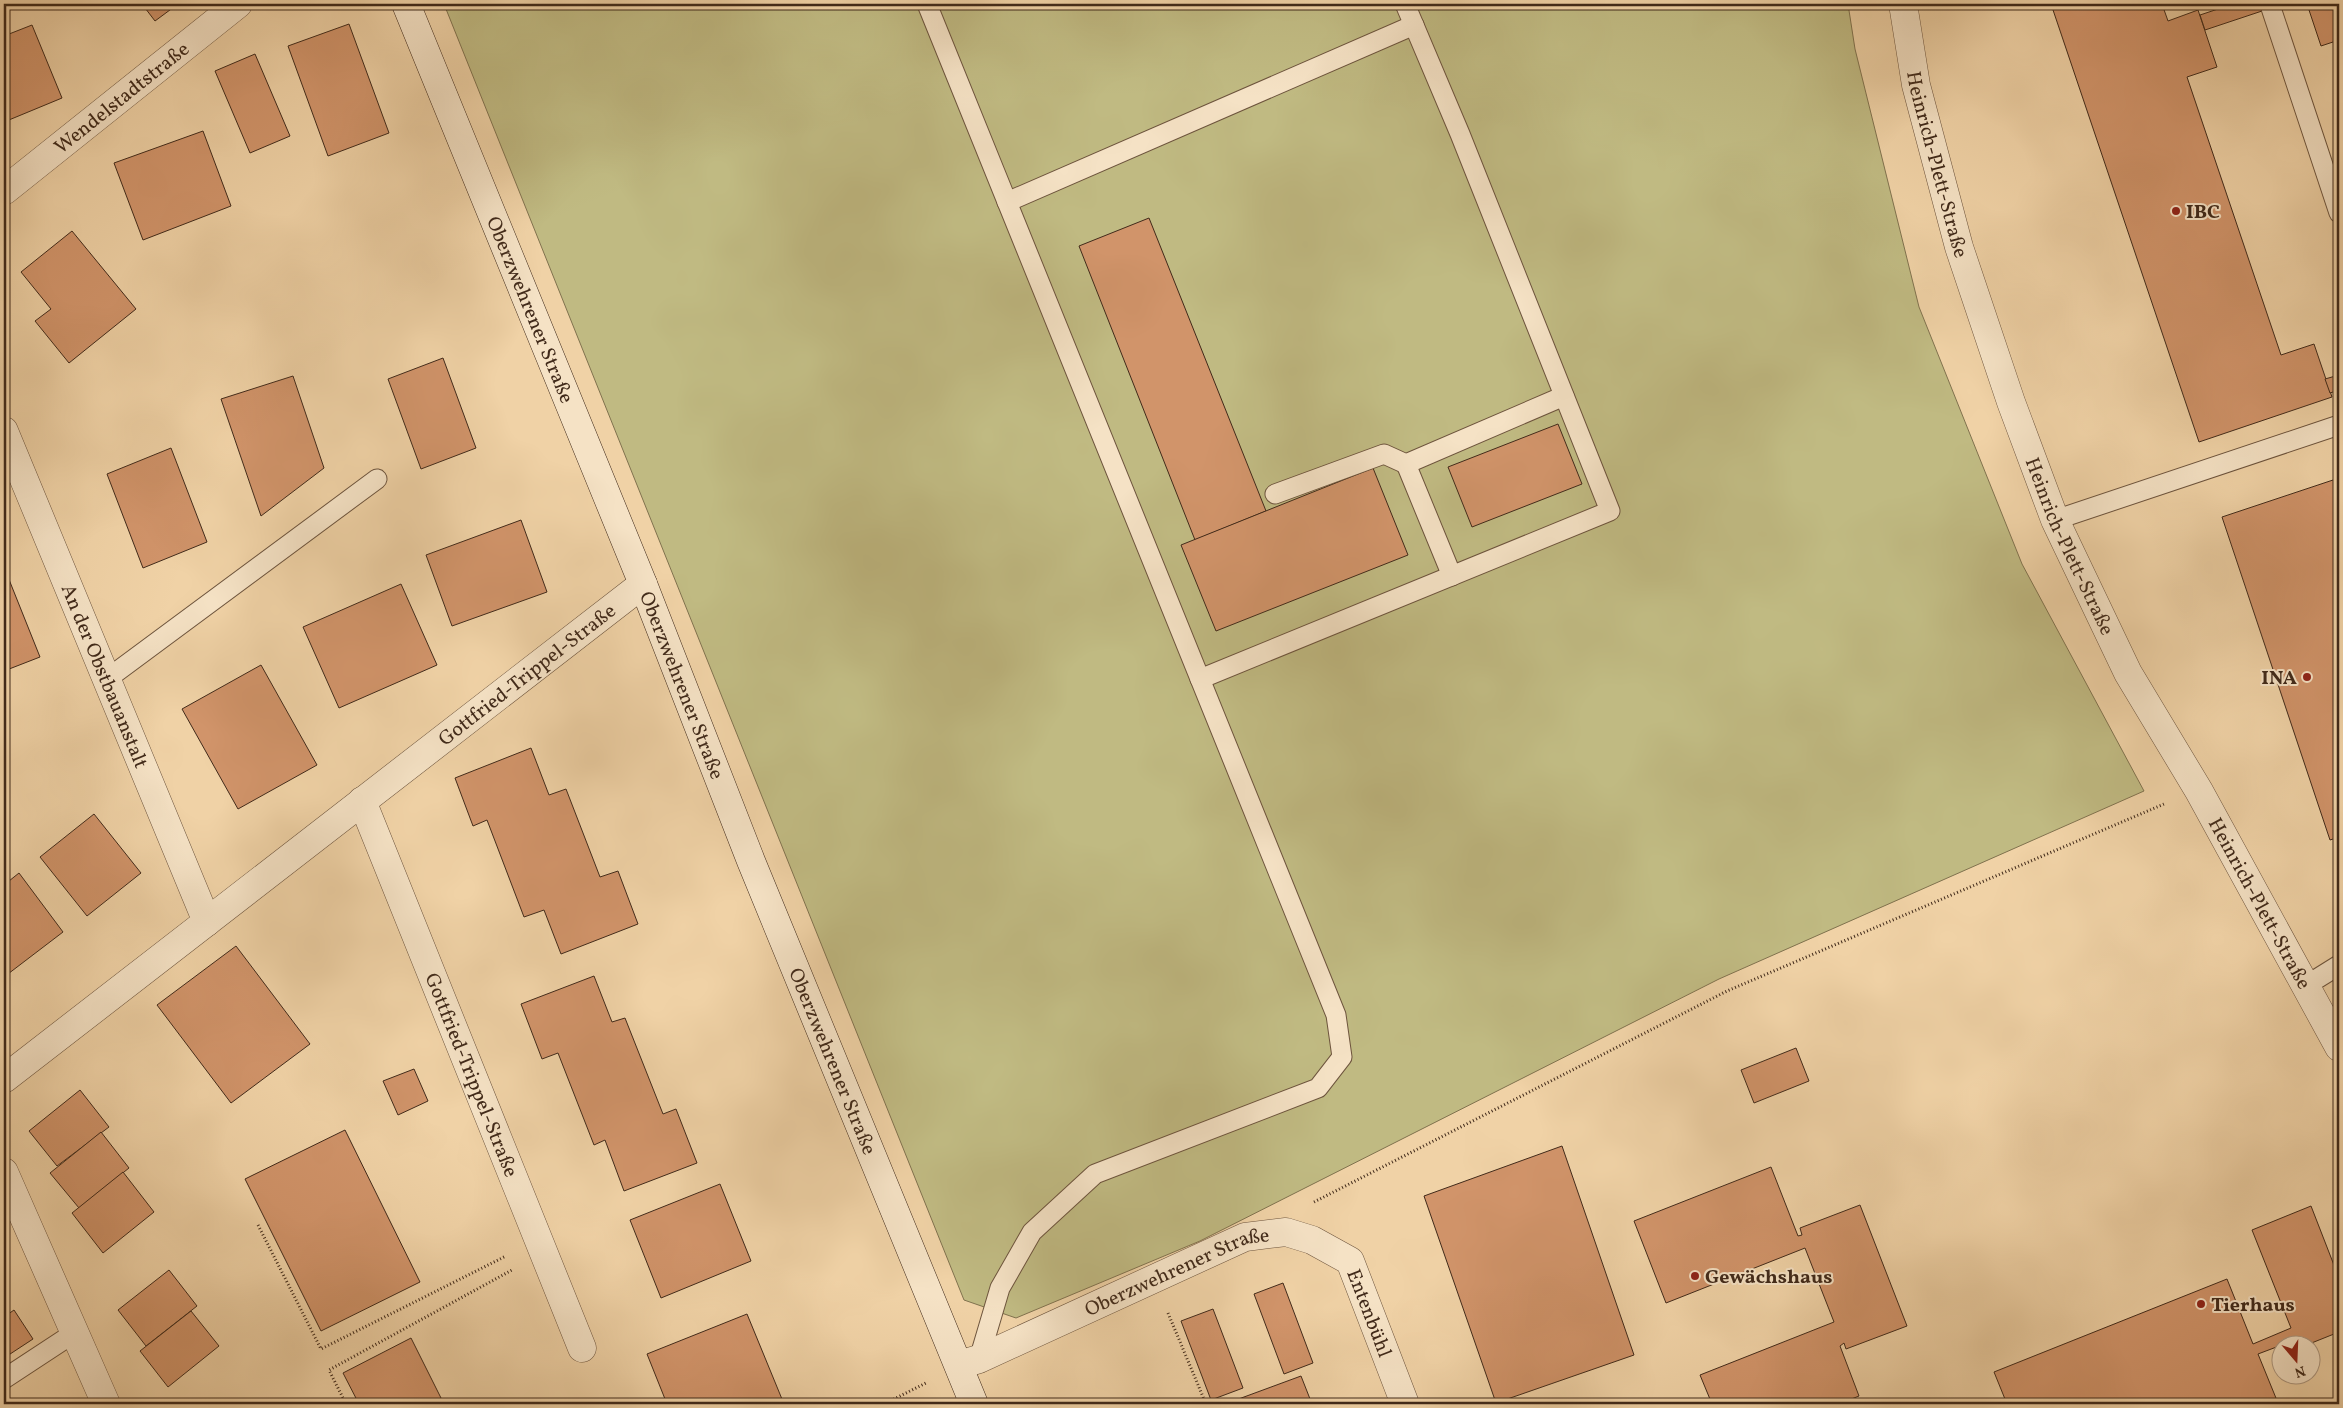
<svg xmlns="http://www.w3.org/2000/svg" width="2343" height="1408" viewBox="0 0 2343 1408" font-family="Vollkorn,serif">
<style>
.green{fill:#c0ba82;stroke:#80724e}
.building{fill:#d1946a;stroke:#412a1a}
.lines{fill:none;stroke-linecap:round;stroke-linejoin:round}
.lane-casing{stroke:#6d543d;stroke-width:21}
.street-casing{stroke:#6d543d;stroke-width:29}
.secondary-casing{stroke:#412a1a;stroke-width:29}
.path{stroke:#412a1a;stroke-width:3;stroke-dasharray:1 2.5;stroke-linecap:butt}
.lane{stroke:#f5e2c5;stroke-width:19}
.street{stroke:#f5e2c5;stroke-width:28}
.secondary{stroke:#f5e2c5;stroke-width:28}
.poi-dot{fill:#8f2418;stroke:#f5e2c5;stroke-width:2}
.labels{text-anchor:middle;stroke-width:4;stroke-linejoin:round;paint-order:stroke}
.street-label{font-size:20px;fill:#412a1a;stroke:#f5e2c5}
.poi-label{font-size:20px;font-weight:bold;fill:#412a1a;stroke:#f5e2c5;text-anchor:start}
</style>
<rect width="100%" height="100%" fill="#f0d2a6"/>
<filter id="stains"><feTurbulence type="fractalNoise" baseFrequency=".004" numOctaves="4"/><feColorMatrix values="0 0 0 0 .2 0 0 0 0 .09 0 0 0 0 .02 0 0 0 .5 -.17"/></filter>
<radialGradient id="worn" r=".72"><stop offset=".6" stop-color="#630" stop-opacity="0"/><stop offset="1" stop-color="#630" stop-opacity=".3"/></radialGradient>
<path class="green" d="M 444,4 L 1848,4 L 1855,49 L 1919,307 L 2022,564 L 2144,791 L 1719,979 L 1200,1241 L 1016,1318 L 964,1300 Z"/>
<g class="building">
<path d="M 142,4 L 178,4 L 155,21 Z"/>
<path d="M 2051,4 L 2162,4 L 2168,21 L 2198,10 L 2217,67 L 2187,77 L 2281,355 L 2314,344 L 2332,397 L 2199,442 Z"/>
<path d="M 2233,4 L 2283,4 L 2205,30 L 2200,15 Z"/>
<path d="M 2307,4 L 2339,4 L 2339,40 L 2321,46 Z"/>
<path d="M 349,24 L 389,133 L 328,156 L 288,46 Z"/>
<path d="M 32,25 L 62,98 L 4,122 L 4,36 Z"/>
<path d="M 255,54 L 290,136 L 250,153 L 215,71 Z"/>
<path d="M 203,131 L 231,206 L 143,240 L 114,163 Z"/>
<path d="M 1149,218 L 1266,511 L 1195,540 L 1079,246 Z"/>
<path d="M 72,231 L 136,309 L 69,363 L 35,321 L 51,309 L 21,272 Z"/>
<path d="M 443,358 L 476,448 L 421,469 L 388,379 Z"/>
<path d="M 2339,375 L 2339,390 L 2330,393 L 2325,379 Z"/>
<path d="M 293,376 L 324,468 L 261,516 L 221,399 Z"/>
<path d="M 1558,424 L 1582,484 L 1472,527 L 1448,467 Z"/>
<path d="M 171,448 L 207,542 L 143,568 L 107,474 Z"/>
<path d="M 1373,468 L 1408,555 L 1216,631 L 1181,545 Z"/>
<path d="M 2339,478 L 2339,837 L 2330,840 L 2222,517 Z"/>
<path d="M 521,520 L 547,592 L 452,626 L 426,555 Z"/>
<path d="M 8,577 L 40,657 L 4,671 L 4,579 Z"/>
<path d="M 401,584 L 437,665 L 339,708 L 303,627 Z"/>
<path d="M 261,665 L 317,765 L 238,809 L 182,709 Z"/>
<path d="M 531,748 L 549,795 L 566,789 L 600,877 L 618,871 L 638,924 L 561,954 L 544,910 L 524,917 L 487,820 L 473,826 L 455,778 Z"/>
<path d="M 94,814 L 141,873 L 87,916 L 40,857 Z"/>
<path d="M 19,873 L 63,932 L 4,977 L 4,885 Z"/>
<path d="M 236,946 L 310,1044 L 231,1103 L 157,1005 Z"/>
<path d="M 594,976 L 612,1022 L 625,1018 L 663,1114 L 676,1109 L 697,1163 L 624,1191 L 605,1140 L 594,1145 L 558,1053 L 542,1059 L 521,1004 Z"/>
<path d="M 1796,1048 L 1809,1081 L 1754,1103 L 1741,1070 Z"/>
<path d="M 414,1069 L 428,1101 L 398,1115 L 383,1081 Z"/>
<path d="M 80,1090 L 109,1127 L 57,1166 L 29,1131 Z"/>
<path d="M 345,1130 L 420,1282 L 321,1331 L 245,1179 Z"/>
<path d="M 101,1132 L 129,1168 L 79,1208 L 50,1173 Z"/>
<path d="M 1562,1146 L 1634,1355 L 1496,1403 L 1424,1196 Z"/>
<path d="M 1771,1167 L 1798,1236 L 1802,1235 L 1800,1228 L 1860,1205 L 1907,1326 L 1846,1349 L 1844,1343 L 1840,1346 L 1859,1396 L 1839,1404 L 1712,1404 L 1700,1375 L 1834,1322 L 1805,1248 L 1666,1303 L 1634,1221 Z"/>
<path d="M 123,1172 L 154,1212 L 103,1253 L 72,1213 Z"/>
<path d="M 720,1184 L 751,1261 L 661,1298 L 630,1220 Z"/>
<path d="M 2311,1206 L 2339,1278 L 2339,1332 L 2304,1346 L 2297,1346 L 2295,1340 L 2258,1354 L 2278,1403 L 2007,1404 L 1994,1372 L 2227,1279 L 2253,1344 L 2291,1328 L 2252,1230 Z"/>
<path d="M 169,1270 L 197,1306 L 146,1346 L 118,1310 Z"/>
<path d="M 1283,1283 L 1313,1363 L 1284,1374 L 1254,1294 Z"/>
<path d="M 1213,1309 L 1243,1388 L 1211,1400 L 1181,1321 Z"/>
<path d="M 14,1310 L 33,1339 L 4,1358 L 4,1317 Z"/>
<path d="M 191,1311 L 219,1346 L 168,1387 L 140,1351 Z"/>
<path d="M 747,1314 L 784,1404 L 667,1404 L 647,1354 Z"/>
<path d="M 411,1338 L 444,1404 L 359,1404 L 343,1373 Z"/>
<path d="M 1301,1376 L 1312,1404 L 1225,1404 Z"/>
</g>
<g class="lines">
<defs>
<g id="lane">
<path d="M 927,4 L 1336,1015 L 1342,1057 L 1318,1088 L 1095,1174 L 1032,1232 L 1000,1288 L 979,1359"/>
<path d="M 2271,8 L 2339,213"/>
<path d="M 1007,202 L 1414,25"/>
<path d="M 1406,464 L 1452,576"/>
<path d="M 1275,494 L 1384,454 L 1406,464 L 1564,396"/>
<path d="M 2055,520 L 2339,425"/>
<path d="M 107,679 L 377,479"/>
<path d="M 1200,679 L 1610,511 L 1460,134 L 1405,4"/>
<path d="M 2307,985 L 2339,965"/>
<path d="M 4,1379 L 74,1333"/>
</g>
<g id="street">
<path id="s1" d="M 1903,4 L 1916,85 L 1959,247 L 2011,402 L 2055,520 L 2128,673 L 2199,791 L 2339,1047"/>
<path id="s2" d="M 4,191 L 238,4"/>
<path id="s3" d="M 4,431 L 207,922"/>
<path id="s4" d="M 362,801 L 582,1348"/>
<path id="s5" d="M 4,1079 L 643,584"/>
<path d="M 4,1172 L 106,1404"/>
<path id="s6" d="M 959,1365 L 979,1359 L 1245,1237 L 1286,1232 L 1312,1240 L 1350,1261 L 1405,1404"/>
</g>
<g id="secondary">
<path id="s7" d="M 406,4 L 643,584 L 751,861 L 974,1404"/>
</g>
</defs>
<use href="#lane" class="lane-casing"/>
<use href="#street" class="street-casing"/>
<use href="#secondary" class="secondary-casing"/>
<g class="path">
<path d="M 1314,1202 L 1727,991 L 2164,804"/>
<path d="M 258,1225 L 321,1349 L 506,1256"/>
<path d="M 1168,1313 L 1206,1404"/>
<path d="M 346,1404 L 329,1370 L 512,1270"/>
<path d="M 884,1404 L 926,1383"/>
</g>
<use href="#lane" class="lane"/>
<use href="#street" class="street"/>
<use href="#secondary" class="secondary"/>
</g>
<g class="poi-dot">
<circle cx="2176" cy="211" r="5"/>
<circle cx="2307" cy="677" r="5"/>
<circle cx="1695" cy="1276" r="5"/>
<circle cx="2201" cy="1304" r="5"/>
</g>
<g class="labels">
<g class="street-label">
<text dy="7" stroke="none"><textPath href="#s2" startOffset="150">Wendelstadtstraße</textPath></text>
<text dy="7" stroke="none"><textPath href="#s1" startOffset="164">Heinrich-Plett-Straße</textPath></text>
<text dy="7" stroke="none"><textPath href="#s7" startOffset="330">Oberzwehrener Straße</textPath></text>
<text dy="7" stroke="none"><textPath href="#s1" startOffset="569">Heinrich-Plett-Straße</textPath></text>
<text dy="7" stroke="none"><textPath href="#s5" startOffset="661">Gottfried-Trippel-Straße</textPath></text>
<text dy="7" stroke="none"><textPath href="#s3" startOffset="265">An der Obstbauanstalt</textPath></text>
<text dy="7" stroke="none"><textPath href="#s7" startOffset="735">Oberzwehrener Straße</textPath></text>
<text dy="7" stroke="none"><textPath href="#s1" startOffset="974">Heinrich-Plett-Straße</textPath></text>
<text dy="7" stroke="none"><textPath href="#s7" startOffset="1140">Oberzwehrener Straße</textPath></text>
<text dy="7" stroke="none"><textPath href="#s4" startOffset="295">Gottfried-Trippel-Straße</textPath></text>
<text dy="7" stroke="none"><textPath href="#s6" startOffset="238">Oberzwehrener Straße</textPath></text>
<text dy="7" stroke="none"><textPath href="#s6" startOffset="481">Entenbühl</textPath></text>
</g>
<g class="poi-label">
<text x="2186" y="218">IBC</text>
<text x="2297" y="684" text-anchor="end">INA</text>
<text x="1705" y="1283">Gewächshaus</text>
<text x="2211" y="1311">Tierhaus</text>
</g>
</g>
<rect width="2343" height="1408" fill="none" stroke="#f0d2a6" stroke-width="20"/>
<rect x="5" y="5" width="2333" height="1398" fill="none" stroke="#412a1a" stroke-width="2.5"/>
<rect x="10" y="10" width="2323" height="1388" fill="none" stroke="#412a1a"/>
<g transform="translate(2296 1360) rotate(161)"><circle r="24" fill="#f5e2c5" stroke="#ad9881"/>
<path d="M0-4L9 19L0 12L-9 19Z" fill="#8f2418"/>
<text y="-8" font-size="14" font-weight="bold" text-anchor="middle" fill="#412a1a">N</text>
</g>
<rect width="100%" height="100%" filter="url(#stains)"/>
<rect width="100%" height="100%" fill="url(#worn)"/>
</svg>
